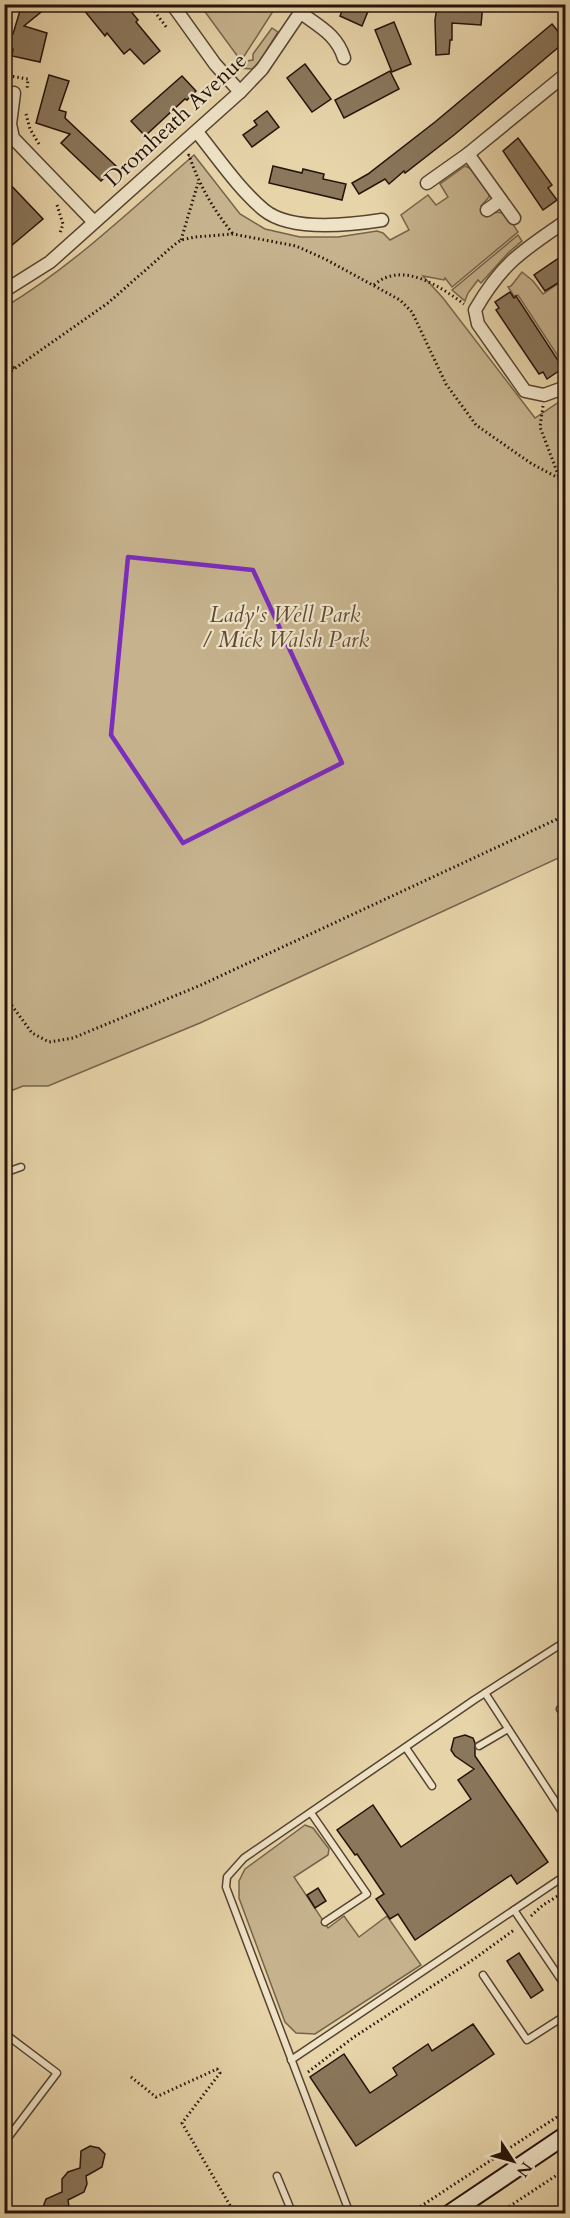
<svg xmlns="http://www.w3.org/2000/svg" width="570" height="2218" viewBox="0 0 570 2218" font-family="Cardo,serif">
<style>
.green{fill:#c6b38e;stroke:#76634c;stroke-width:1.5}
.building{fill:#8a775c;stroke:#251309;stroke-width:1.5}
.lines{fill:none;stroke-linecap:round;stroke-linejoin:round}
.lane-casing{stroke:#564331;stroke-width:9}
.street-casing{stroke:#564331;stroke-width:15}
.secondary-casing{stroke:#251309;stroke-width:20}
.path{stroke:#251309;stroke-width:3;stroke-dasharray:1.5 3;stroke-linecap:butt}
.lane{stroke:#efe3c7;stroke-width:6}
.street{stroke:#efe3c7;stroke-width:12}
.secondary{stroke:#efe3c7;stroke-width:16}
.marked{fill:none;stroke:#7b2cbf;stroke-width:4.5;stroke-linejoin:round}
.labels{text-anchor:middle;stroke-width:4.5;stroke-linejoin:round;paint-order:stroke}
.street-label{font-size:22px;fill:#251309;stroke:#efe3c7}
.park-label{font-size:22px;font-style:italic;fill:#5d4b38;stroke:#efe3c7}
</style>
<rect width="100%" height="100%" fill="#e7d4a9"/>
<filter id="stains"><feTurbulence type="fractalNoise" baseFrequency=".00333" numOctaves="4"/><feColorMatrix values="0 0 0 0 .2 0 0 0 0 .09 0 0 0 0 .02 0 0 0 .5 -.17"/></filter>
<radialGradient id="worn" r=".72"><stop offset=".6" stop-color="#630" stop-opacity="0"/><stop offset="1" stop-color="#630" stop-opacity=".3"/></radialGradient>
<g class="green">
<path d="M 200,5 L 277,5 L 241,61 Z"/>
<path d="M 272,28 L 278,32 L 260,61 L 252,69 L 240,68 L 246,61 L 253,60 L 253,54 Z"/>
<path d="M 194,155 L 240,214 L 265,229 L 300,237 L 338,237 L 377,231 L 383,233 L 390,240 L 409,230 L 401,215 L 428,195 L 436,205 L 448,197 L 440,184 L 465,166 C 476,170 489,184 489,197 L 481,206 L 489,215 C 504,206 510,220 518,232 L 452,287 L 445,278 L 444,280 L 423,276 L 443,298 L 535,418 L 565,398 L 565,855 L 200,1023 L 48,1086 L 23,1086 L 13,1090 L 8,1085 L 5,1088 L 5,307 C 74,265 133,208 194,155 Z"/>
<path d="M 518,235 L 522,241 L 508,253 L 481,283 L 478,280 L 468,293 L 465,301 L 452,290 Z"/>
<path d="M 522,272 L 533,281 L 543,294 L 565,279 L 565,367 L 518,295 L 514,296 L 508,287 L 511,286 Z"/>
<path d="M 305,1825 L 313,1828 L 329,1849 L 328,1855 L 294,1877 L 328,1928 L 344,1916 L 359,1937 L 387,1916 L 421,1965 L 315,2034 L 296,2033 L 285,2022 L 239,1898 L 239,1881 L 245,1869 Z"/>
</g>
<g class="building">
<path d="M 22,4 L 51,4 L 24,26 L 47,33 L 40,62 L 12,56 L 13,49 L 4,47 L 4,33 L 13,34 Z"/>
<path d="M 79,4 L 125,4 L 138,20 L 136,22 L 160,51 L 144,64 L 130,49 L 124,54 L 107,33 L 105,36 Z"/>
<path d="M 345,4 L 371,4 L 362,26 L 340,16 Z"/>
<path d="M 457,4 L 483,4 L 481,25 L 452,23 L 452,40 L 450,40 L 449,54 L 436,55 L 435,20 L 437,7 L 456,8 Z"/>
<path d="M 394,22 L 411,64 L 392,72 L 375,30 Z"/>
<path d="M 552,24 L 566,41 L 454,135 L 405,173 L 404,171 L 389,184 L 385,179 L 359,194 L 352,183 L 368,174 L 435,122 Z"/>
<path d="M 305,64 L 331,99 L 312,112 L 287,78 Z"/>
<path d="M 390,71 L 399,89 L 344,118 L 335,100 Z"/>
<path d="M 49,75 L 69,81 L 59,110 L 66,112 L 65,118 L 116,166 L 101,181 L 61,143 L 70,134 L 36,123 Z"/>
<path d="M 182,76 L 196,91 L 187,100 L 185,99 L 145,136 L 131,121 Z"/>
<path d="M 267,111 L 279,127 L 252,147 L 243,135 L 257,125 L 254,121 Z"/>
<path d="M 518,138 L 552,185 L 548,188 L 557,200 L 543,210 L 503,151 Z"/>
<path d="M 273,166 L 302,173 L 303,169 L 324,174 L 323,179 L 346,184 L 342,200 L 269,183 Z"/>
<path d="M 4,178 L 43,219 L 4,252 Z"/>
<path d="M 566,253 L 566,278 L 545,291 L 534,275 Z"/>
<path d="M 510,292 L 514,298 L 516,296 L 563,368 L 547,379 L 543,372 L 539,374 L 496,310 L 499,308 L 495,302 Z"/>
<path d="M 465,1735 L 473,1738 L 475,1743 L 475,1756 L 548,1862 L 517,1884 L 511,1875 L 415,1940 L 398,1914 L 390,1919 L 376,1899 L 384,1894 L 357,1854 L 355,1855 L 337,1830 L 373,1805 L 401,1847 L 471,1799 L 458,1780 L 474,1769 L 455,1756 L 451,1750 L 454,1738 Z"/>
<path d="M 318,1888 L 326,1901 L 315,1908 L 307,1895 Z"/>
<path d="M 519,1953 L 543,1990 L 531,1998 L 507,1961 Z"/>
<path d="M 473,2024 L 494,2054 L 356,2146 L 310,2077 L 344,2054 L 370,2093 L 397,2075 L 393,2068 L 428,2044 L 432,2051 Z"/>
<path d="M 90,2146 L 99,2148 L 105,2154 L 102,2167 L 86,2176 L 87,2184 L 84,2192 L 68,2200 L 70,2214 L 44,2214 L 43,2207 L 46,2199 L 62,2192 L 62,2179 L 68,2172 L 80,2168 L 81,2151 Z"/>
</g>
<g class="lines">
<defs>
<g id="lane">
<path d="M 4,1173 L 21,1167"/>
<path d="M 485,1693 L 566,1818"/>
<path d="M 560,1709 L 566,1706"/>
<path d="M 479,1746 L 508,1729"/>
<path d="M 406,1748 L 432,1786"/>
<path d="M 311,1813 L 367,1894 L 325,1922"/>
<path d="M 514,1910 L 566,1987"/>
<path d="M 483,1975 L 527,2040 L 566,2015"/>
<path d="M 4,2033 L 57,2073 L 4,2143"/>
<path d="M 291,2060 L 566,1875"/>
<path d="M 277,2176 L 291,2210 L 284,2214"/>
<path d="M 350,2214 L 226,1887 L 227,1877 L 244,1858 L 474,1700 L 566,1641"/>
</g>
<g id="street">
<path d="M 172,4 L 215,64 L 240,92"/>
<path d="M 301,13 C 320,27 337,35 344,58"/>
<path d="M 14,93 L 10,124 L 13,138 L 94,222"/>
<path d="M 197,132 C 218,158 238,188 264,210 C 291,232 350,225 382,220"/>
<path d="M 468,154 L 566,74"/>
<path d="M 427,183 L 468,154 L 514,218"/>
<path d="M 487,210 L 501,200"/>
<path d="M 566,221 C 522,251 502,263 475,310 L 478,324 L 525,391 L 544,395 L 566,387"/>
<path d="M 4,291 L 50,262 L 240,92 L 262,69 L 306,4"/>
</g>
<path id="secondary" d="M 449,2214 L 566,2135"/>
</defs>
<use href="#lane" class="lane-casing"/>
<use href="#street" class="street-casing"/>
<use href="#secondary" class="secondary-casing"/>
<g class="path">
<path d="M 149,4 L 167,28"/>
<path d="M 4,75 L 28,79 L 27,90"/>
<path d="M 26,114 L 30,129 L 39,144"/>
<path d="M 188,156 L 189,155 C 199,185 213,209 233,234"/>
<path d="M 57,205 L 63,224 L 60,233"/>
<path d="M 181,240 L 198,183"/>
<path d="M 374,285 C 402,260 441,287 464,304"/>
<path d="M 4,366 L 16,368"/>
<path d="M 4,376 L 108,303 L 174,245 L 181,240 L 195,237 L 233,234 L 296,246 L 325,259 L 400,300 L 412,312 L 446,384 L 476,425 L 532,464 L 566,482"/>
<path d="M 543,406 L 540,427 L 559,477"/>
<path d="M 4,989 L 10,1003 L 32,1033 L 49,1042 L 73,1038 L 201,985 L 566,815"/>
<path d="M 531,1916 L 543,1905 L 566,1891"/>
<path d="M 308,2072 L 354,2037 L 474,1959 L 514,1930"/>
<path d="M 131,2077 L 156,2097 L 217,2069 L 220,2073 L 182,2123 L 235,2214"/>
<path d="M 409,2214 L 566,2111"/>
<path d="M 498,2214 L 566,2169"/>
</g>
<use href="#lane" class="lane"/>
<use href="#street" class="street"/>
<use href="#secondary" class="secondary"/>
</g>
<path class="marked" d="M 128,557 L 253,570 L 342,763 L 183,843 L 111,735 Z"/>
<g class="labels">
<g class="street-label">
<text transform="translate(175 119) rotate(-43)" y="8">Dromheath Avenue</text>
</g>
<g class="park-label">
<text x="285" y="622">Lady's Well Park<tspan x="285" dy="25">/ Mick Walsh Park</tspan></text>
</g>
</g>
<rect width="570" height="2218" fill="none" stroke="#e7d4a9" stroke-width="24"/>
<rect x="6" y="6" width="558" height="2206" fill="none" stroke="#251309" stroke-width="3"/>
<rect x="12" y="12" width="546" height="2194" fill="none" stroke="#251309" stroke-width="1.5"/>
<g transform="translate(513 2161) rotate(126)" stroke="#efe3c7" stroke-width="4.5" paint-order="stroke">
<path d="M0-4.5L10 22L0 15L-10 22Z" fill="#251309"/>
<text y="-9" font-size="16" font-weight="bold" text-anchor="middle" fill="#251309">N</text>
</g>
<rect width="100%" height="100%" filter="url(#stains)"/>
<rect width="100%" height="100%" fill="url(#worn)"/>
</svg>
